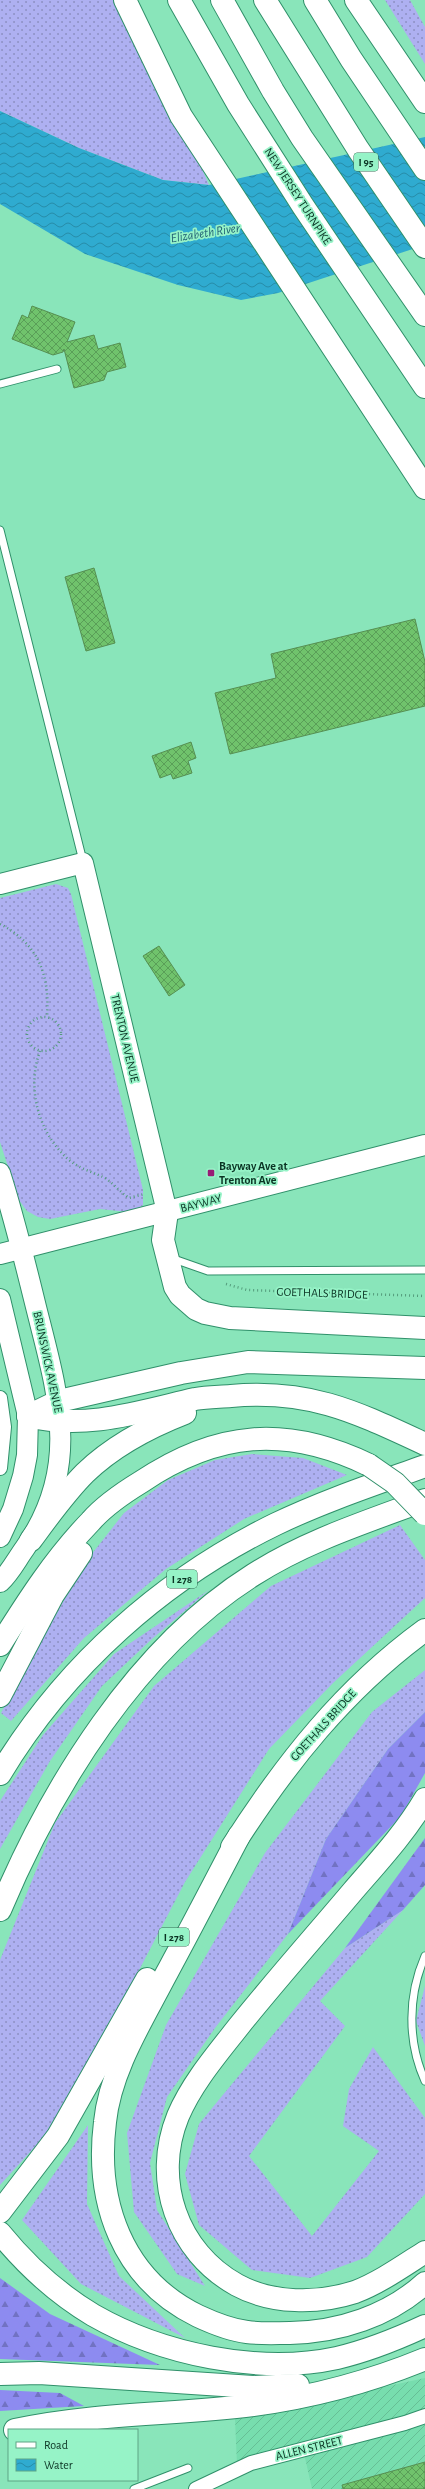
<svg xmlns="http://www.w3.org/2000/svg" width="425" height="2489" viewBox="0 0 425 2489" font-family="'Alegreya Sans',sans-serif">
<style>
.industrial{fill:url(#industrial-furrows)}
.grass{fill:url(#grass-dots)}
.forest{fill:url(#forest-firs)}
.water{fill:url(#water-waves)}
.building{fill:url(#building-cross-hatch);stroke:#568f52}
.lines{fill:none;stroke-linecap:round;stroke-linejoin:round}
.lane-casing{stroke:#30906a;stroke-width:9}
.street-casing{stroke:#30906a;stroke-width:16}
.secondary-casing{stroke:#30906a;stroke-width:22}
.highway-casing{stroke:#30906a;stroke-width:24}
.path{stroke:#549b7b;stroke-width:2.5;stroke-dasharray:1 3;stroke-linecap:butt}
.lane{stroke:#fff;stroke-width:7}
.street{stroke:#fff;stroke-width:14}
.secondary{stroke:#fff;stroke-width:20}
.highway{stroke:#fff;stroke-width:22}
.highway-bridge-casing{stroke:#30906a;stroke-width:24;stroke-linecap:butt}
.highway-bridge{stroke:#fff;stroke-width:22}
.poi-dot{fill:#981c75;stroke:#96f3c7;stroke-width:1.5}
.labels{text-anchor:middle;stroke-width:3.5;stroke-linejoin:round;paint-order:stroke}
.shield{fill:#96f3c7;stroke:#346d54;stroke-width:1}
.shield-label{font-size:11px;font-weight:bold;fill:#0a3323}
.street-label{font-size:12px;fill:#0a3323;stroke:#96f3c7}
.poi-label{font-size:12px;font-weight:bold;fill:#0a3323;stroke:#96f3c7;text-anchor:start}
.water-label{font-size:13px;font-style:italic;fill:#216074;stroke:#96f3c7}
</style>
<defs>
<pattern id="industrial-furrows" width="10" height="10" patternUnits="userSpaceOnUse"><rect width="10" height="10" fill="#77ddae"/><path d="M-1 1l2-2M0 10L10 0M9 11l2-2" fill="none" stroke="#66be95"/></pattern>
<pattern id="grass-dots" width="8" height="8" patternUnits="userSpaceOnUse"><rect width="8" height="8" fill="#aeb0f1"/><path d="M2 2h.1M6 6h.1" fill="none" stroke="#8c90c3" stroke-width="1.8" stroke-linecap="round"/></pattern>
<pattern id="forest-firs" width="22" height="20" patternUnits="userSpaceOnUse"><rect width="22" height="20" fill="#8d8bf0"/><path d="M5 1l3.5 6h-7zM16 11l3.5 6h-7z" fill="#7172c2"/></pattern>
<pattern id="water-waves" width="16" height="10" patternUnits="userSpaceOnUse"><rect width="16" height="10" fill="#2fabd0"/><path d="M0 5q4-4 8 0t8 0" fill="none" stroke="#268ca8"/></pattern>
<pattern id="building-cross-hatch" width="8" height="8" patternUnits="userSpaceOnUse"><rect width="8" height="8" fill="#70c36c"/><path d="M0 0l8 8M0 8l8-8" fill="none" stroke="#5a9f58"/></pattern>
</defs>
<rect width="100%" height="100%" fill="#89e5ba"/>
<path class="industrial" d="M 425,2378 L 425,2489 L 312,2489 L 303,2449 L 237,2465 L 235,2419 Z"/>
<g class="grass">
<path d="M 0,0 L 128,0 L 209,185 L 163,180 L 79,148 L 0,111 Z"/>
<path d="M 385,0 L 410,0 L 425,27 L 425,64 Z"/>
<path d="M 56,884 L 68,888 L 71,894 L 143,1190 L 143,1205 L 137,1210 L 128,1212 L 100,1209 L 50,1219 L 38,1217 L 27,1211 L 19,1200 L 0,1142 L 0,898 Z"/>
<path d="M 252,1454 L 303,1458 L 347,1475 L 244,1519 L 166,1569 L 84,1638 L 11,1721 L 1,1713 L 84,1564 L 124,1513 L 168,1480 L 215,1460 Z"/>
<path d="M 400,1525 L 425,1560 L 425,1598 L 333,1683 L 269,1749 L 185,1882 L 112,2022 L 43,2138 L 0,2185 L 0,1960 L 55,1823 L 154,1686 L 271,1586 Z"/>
<path d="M 209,1590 L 152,1639 L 102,1686 L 50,1761 L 0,1849 L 0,1801 L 43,1735 L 114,1654 Z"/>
<path d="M 425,1670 L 425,1712 L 388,1749 L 326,1839 L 288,1934 L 215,2028 L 167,2097 L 150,2163 L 157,2210 L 205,2286 L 177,2274 L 134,2212 L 127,2133 L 166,2025 L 265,1853 L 372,1712 Z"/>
<path d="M 403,1910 L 320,2001 L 345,2026 L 249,2156 L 312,2236 L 379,2151 L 343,2126 L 349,2089 L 373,2047 L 425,2118 L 425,2194 L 367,2257 L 310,2278 L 252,2270 L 199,2225 L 185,2174 L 199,2124 L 222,2096 L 345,1948 Z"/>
<path d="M 425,1986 L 425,2046 L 416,2021 Z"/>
<path d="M 88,2125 L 87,2204 L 119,2276 L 185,2338 L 81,2284 L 22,2220 Z"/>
</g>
<g class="forest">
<path d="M 425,1712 L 425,1773 L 401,1816 L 288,1934 L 326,1839 L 388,1749 Z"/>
<path d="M 425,1838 L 425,1885 L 403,1910 L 345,1948 Z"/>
<path d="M 0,2278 L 50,2314 L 160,2365 L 0,2359 Z"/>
<path d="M 0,2390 L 60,2393 L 84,2406 L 0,2411 Z"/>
</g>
<path class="water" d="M 0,111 L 79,148 L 163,180 L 209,185 L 425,137 L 425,245 L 278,293 L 241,300 L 178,285 L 85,254 L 0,204 Z"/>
<g class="building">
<path d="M 32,306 L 75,322 L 67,342 L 94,335 L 98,349 L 120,343 L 126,367 L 107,372 L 104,380 L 74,388 L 64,349 L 63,352 L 53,355 L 12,339 L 22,315 L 28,318 Z"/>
<path d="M 94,568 L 115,643 L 86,651 L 65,577 Z"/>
<path d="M 415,619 L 425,662 L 425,706 L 230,754 L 215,693 L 276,678 L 271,654 Z"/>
<path d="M 191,742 L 196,758 L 188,761 L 192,773 L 173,779 L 171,774 L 160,778 L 152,756 Z"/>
<path d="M 159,946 L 185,985 L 169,996 L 143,956 Z"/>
<path d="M 425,2462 L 425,2489 L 343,2489 L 342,2485 Z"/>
</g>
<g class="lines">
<defs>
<g id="lane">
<path d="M 0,384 L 57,369"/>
<path d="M 0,530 L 83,861"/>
<path d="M 171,1258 L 208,1271 L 425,1270"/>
<path d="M 425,1956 C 408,1995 407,2041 425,2081"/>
<path d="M 134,2489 L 188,2468"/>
</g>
<g id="street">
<path d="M 0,1398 L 4,1427 L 0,1468"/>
<path d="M 196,2489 L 251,2463 L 405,2423 L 425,2416"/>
</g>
<g id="secondary">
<path d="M 0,884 L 83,863 L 167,1212"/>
<path d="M 0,1173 C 14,1217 25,1262 36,1307 C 58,1395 82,1467 25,1548 C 17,1559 10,1573 0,1582"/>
<path d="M 0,1254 L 425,1145"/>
<path d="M 0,1299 L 28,1416 L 27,1455 L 23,1476 L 13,1509 L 0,1537"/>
</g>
<g id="highway">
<path d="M 125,0 L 181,116 L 425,488"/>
<path d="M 179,0 L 238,104 L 303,206 L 425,387"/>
<path d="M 222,0 L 273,91 L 302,138 L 425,315"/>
<path d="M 265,0 L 358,149 L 425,247"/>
<path d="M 315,0 L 351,59 L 425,169"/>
<path d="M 356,0 L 425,102"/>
<path d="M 167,1212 L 163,1240 L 175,1287 L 180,1295 L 196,1309 L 205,1313 L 230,1318 L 425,1328"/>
<path d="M 28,1416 C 86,1430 139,1412 195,1399 C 207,1397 219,1397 231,1396 C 310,1389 356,1412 425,1444"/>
<path d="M 28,1416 L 59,1401 L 181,1373 L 248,1362 L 425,1368"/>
<path d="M 31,1540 C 48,1517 65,1493 85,1473 C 113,1446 149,1427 185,1413"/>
<path d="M 0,1645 C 27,1602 55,1558 91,1521 C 105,1505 123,1493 141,1482 C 217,1431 286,1425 369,1465"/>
<path d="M 0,1696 L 53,1595 L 81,1553"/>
<path d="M 0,1774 C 65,1666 163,1579 276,1524 C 324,1501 375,1484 425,1466"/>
<path d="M 425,1799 C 405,1833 378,1862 353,1891 C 315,1936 276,1980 239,2026 C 217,2054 192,2083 178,2116 C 152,2180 177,2252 237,2285 C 272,2304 318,2304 355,2292 C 379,2283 403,2266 425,2252"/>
<path d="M 239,1836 C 214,1884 189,1932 163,1980 C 140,2024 110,2072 105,2122 C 95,2202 122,2279 198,2316 C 213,2323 230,2330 247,2332 C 261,2334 276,2333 290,2333 C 339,2332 389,2316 425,2283"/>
<path d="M 232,1847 C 285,1764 344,1689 425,1630"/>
<path d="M 0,1910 C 52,1786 137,1648 253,1575 C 306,1541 366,1522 425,1500"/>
<path d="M 0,2212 L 58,2136 L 147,1979"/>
<path d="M 0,2233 C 26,2265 58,2294 93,2315 C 161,2354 259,2375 337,2358 C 367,2351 397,2339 425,2326"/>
<path d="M 0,2374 L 39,2373 L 253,2387 L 298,2385"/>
<path d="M 15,2430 C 93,2413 174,2415 253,2405 C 312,2397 369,2382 425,2359"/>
</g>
</defs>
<use href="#lane" class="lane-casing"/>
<use href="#street" class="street-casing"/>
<use href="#secondary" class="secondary-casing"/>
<use href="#highway" class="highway-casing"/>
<g class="path">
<path d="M 0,924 C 39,944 50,976 47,1017"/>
<circle cx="44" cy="1034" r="17"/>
<path d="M 40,1051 C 26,1089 39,1134 69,1160 C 80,1169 93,1172 105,1178 C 114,1184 120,1192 129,1198 L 144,1194"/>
<path d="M 226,1284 L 247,1290 L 425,1296"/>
</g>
<use href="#lane" class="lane"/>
<use href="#street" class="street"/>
<use href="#secondary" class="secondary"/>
<use href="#highway" class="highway"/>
<defs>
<path id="highway-bridge" d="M 369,1465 L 395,1483 L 425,1514"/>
</defs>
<use href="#highway-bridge" class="highway-bridge-casing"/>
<use href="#highway-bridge" class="highway-bridge"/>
</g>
<rect class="poi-dot" x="207" y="1169" width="8" height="8" rx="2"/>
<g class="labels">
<g class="shield">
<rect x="354" y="153" width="24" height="18" rx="3"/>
<rect x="167" y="1570" width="30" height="18" rx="3"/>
<rect x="159" y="1928" width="30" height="18" rx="3"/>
</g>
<g class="shield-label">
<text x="366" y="166">I 95</text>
<text x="182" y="1583">I 278</text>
<text x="174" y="1941">I 278</text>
</g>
<g class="street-label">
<text transform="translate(298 196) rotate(57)" y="4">NEW JERSEY TURNPIKE</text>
<text transform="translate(125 1038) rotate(77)" y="4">TRENTON AVENUE</text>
<text transform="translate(201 1203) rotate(-15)" y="4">BAYWAY</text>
<text transform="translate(322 1293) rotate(2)" y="4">GOETHALS BRIDGE</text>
<text transform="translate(48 1362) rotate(78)" y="4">BRUNSWICK AVENUE</text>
<text transform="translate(323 1725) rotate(-48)" y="4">GOETHALS BRIDGE</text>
<text transform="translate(309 2448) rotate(-14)" y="4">ALLEN STREET</text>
</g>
<g class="poi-label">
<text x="219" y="1170">Bayway Ave at<tspan x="219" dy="14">Trenton Ave</tspan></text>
</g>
<g class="water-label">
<text transform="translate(205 232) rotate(-9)" y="5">Elizabeth River</text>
</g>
</g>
<rect x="8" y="2429" width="130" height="52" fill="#96f3c7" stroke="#5ea685"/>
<rect x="16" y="2442" width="20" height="6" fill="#ffffff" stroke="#5ea685"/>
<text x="44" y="2449" font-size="12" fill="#0a3323">Road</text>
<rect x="16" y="2459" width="20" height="12" fill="url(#water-waves)" stroke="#5ea685"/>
<text x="44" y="2469" font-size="12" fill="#0a3323">Water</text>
</svg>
